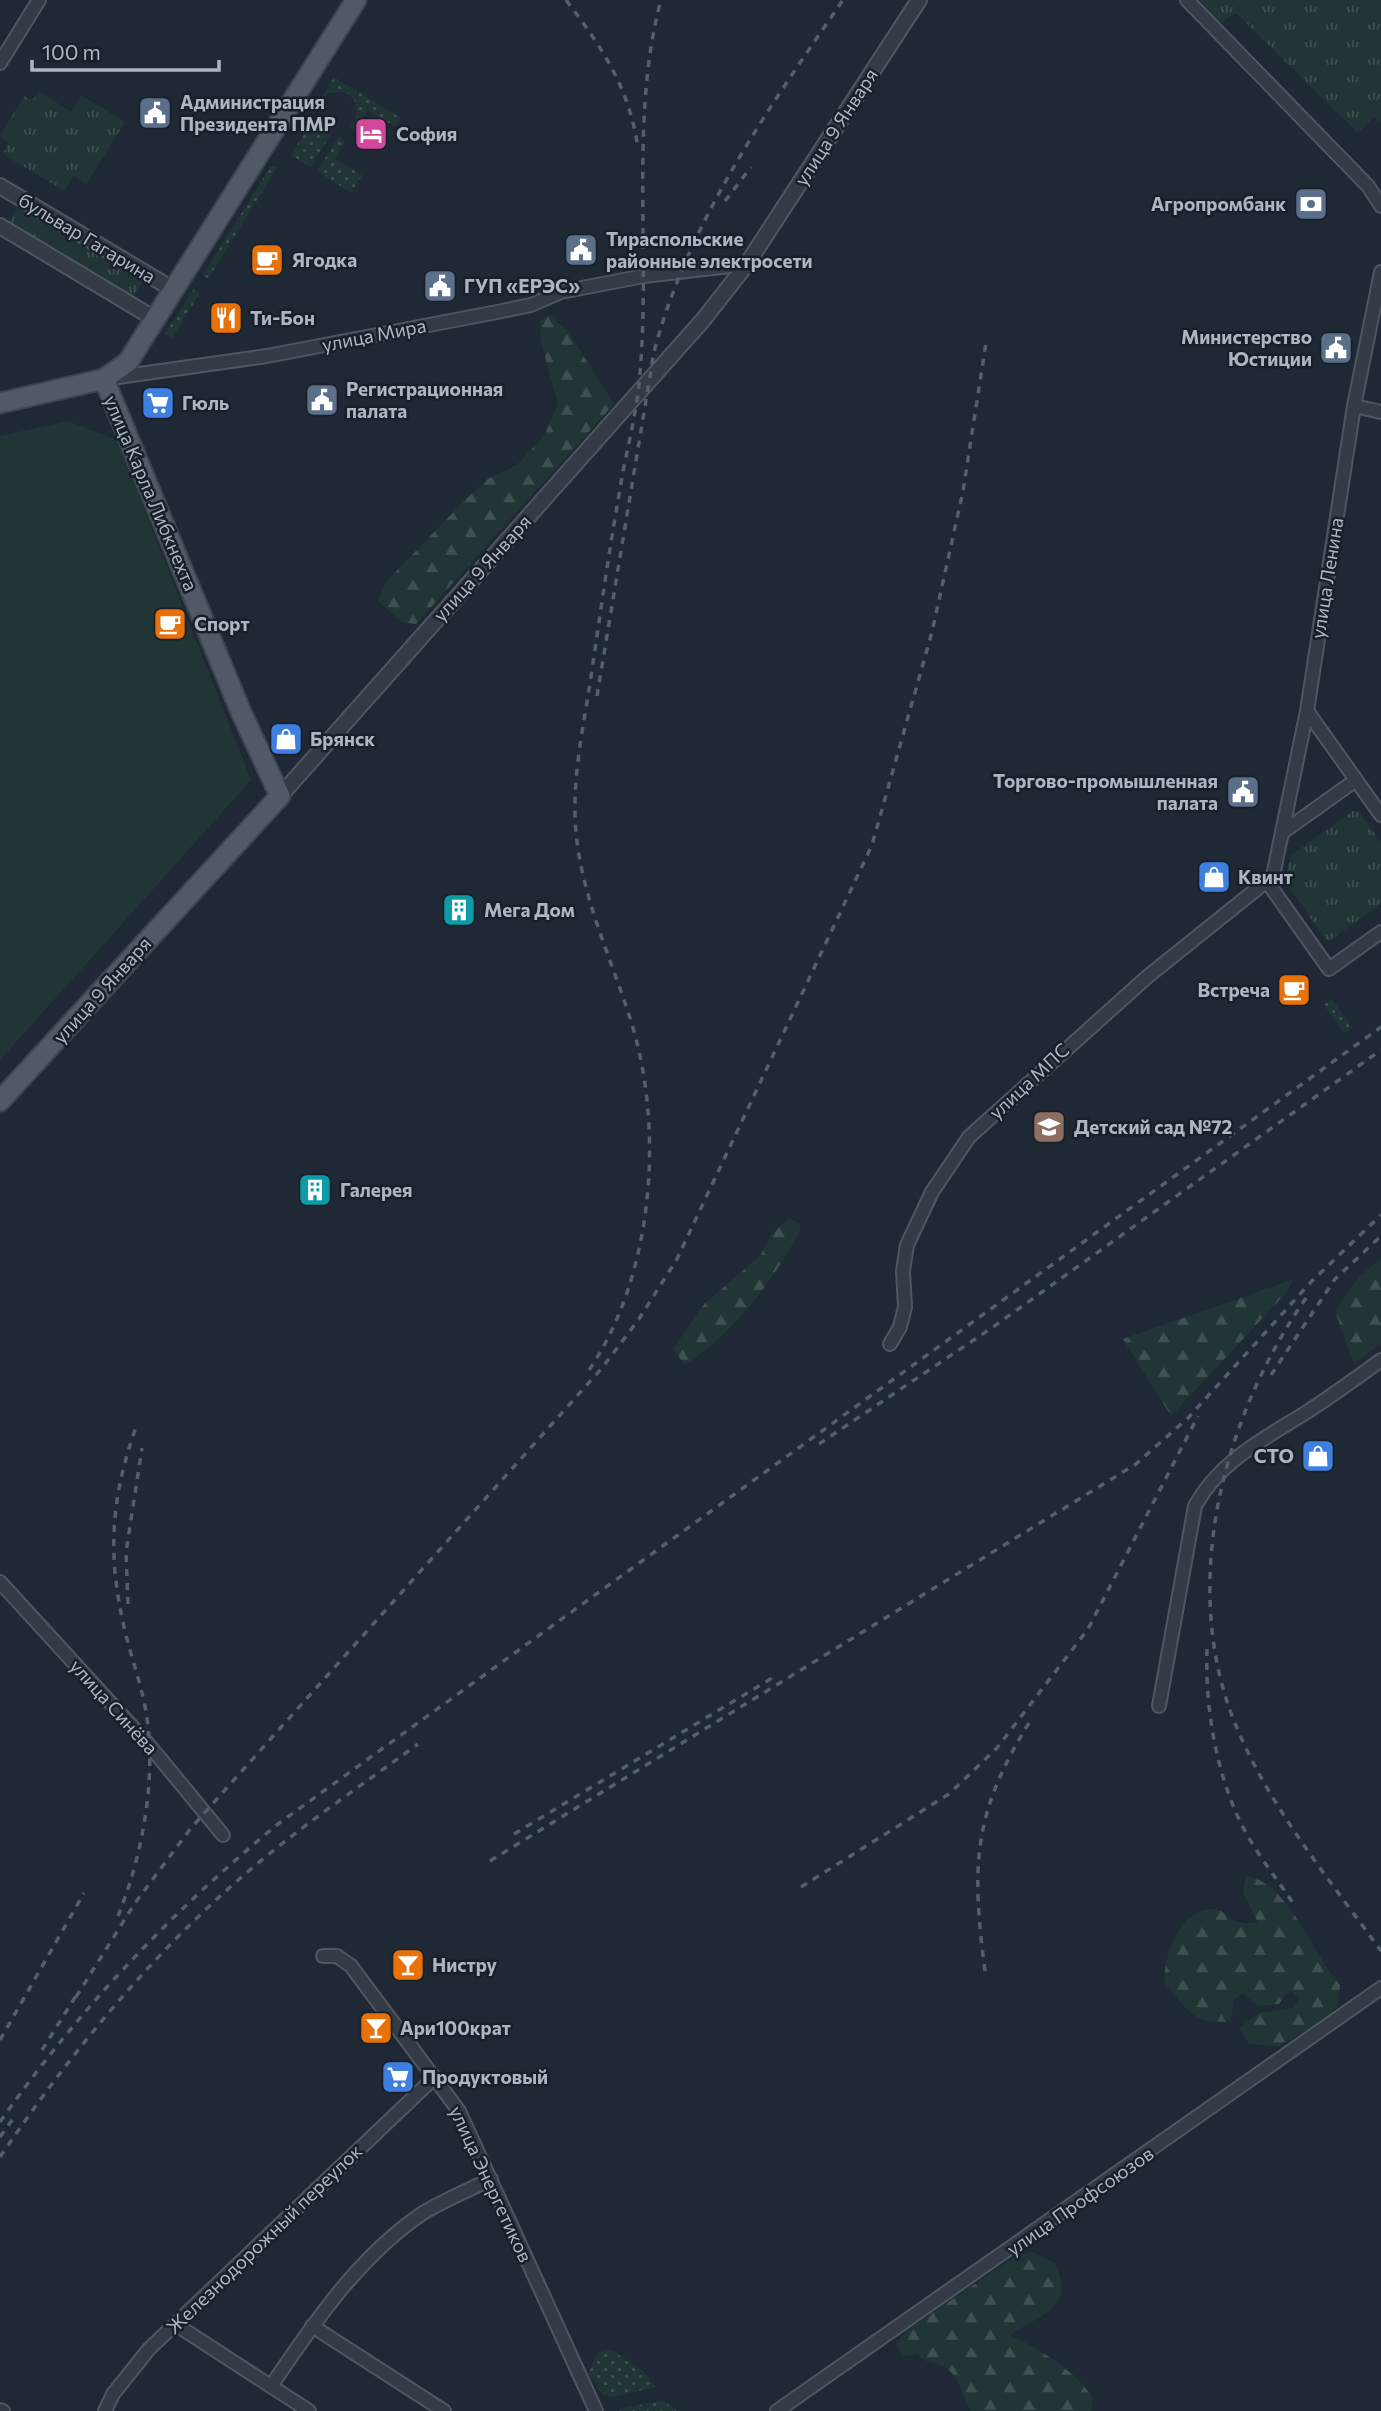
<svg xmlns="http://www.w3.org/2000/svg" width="1381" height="2411" viewBox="0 0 1381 2411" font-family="Commissioner,sans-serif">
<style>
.grass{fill:url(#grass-dots)}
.forest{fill:url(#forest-firs)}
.park{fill:url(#park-tufts)}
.garden{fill:#213536}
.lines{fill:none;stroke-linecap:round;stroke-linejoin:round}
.minor-casing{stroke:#4d5661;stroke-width:16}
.tertiary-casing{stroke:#4d5661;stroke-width:18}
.primary-casing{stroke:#3c444f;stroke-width:23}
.minor{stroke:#323b46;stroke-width:12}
.tertiary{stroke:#323b46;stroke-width:14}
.primary{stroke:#505a66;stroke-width:19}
.rail{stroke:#545f6d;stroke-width:3.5;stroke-dasharray:7 7;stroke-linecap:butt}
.labels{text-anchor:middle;stroke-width:5;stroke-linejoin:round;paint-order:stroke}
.poi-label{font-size:19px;font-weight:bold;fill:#acb6c3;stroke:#18202a;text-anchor:start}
.street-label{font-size:19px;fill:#acb6c3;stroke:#18202a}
</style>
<defs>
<pattern id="grass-dots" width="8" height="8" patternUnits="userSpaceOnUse" patternTransform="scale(1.75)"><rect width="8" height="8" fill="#213536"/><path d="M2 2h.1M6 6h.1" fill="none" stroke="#3f5051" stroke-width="1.8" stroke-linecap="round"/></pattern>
<pattern id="forest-firs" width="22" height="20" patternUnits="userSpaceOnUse" patternTransform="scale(1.75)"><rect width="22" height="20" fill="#213536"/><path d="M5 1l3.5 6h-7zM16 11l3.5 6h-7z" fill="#3f5051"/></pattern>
<pattern id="park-tufts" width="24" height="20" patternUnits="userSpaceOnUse" patternTransform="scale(1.75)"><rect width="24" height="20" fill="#213536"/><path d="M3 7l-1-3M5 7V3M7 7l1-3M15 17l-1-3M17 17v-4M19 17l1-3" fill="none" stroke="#3f5051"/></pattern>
</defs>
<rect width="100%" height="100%" fill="#1f2935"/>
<g class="grass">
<path d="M 334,77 L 401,118 L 396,127 L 368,111 L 356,130 L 350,126 C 361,114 359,100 344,92 L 328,93 L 318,109 L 316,107 Z"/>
<path d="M 314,118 L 332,133 L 310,167 L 291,155 Z"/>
<path d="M 339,137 L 345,142 L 335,159 L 362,175 L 351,193 L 317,171 Z"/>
<path d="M 271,166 L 278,166 L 208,279 L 203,275 Z"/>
<path d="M 194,289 L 200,293 L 172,338 L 165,334 Z"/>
<path d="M 1332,999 L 1352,1027 L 1344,1033 L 1324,1005 Z"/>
<path d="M 612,2350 L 644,2372 L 656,2387 L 612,2397 L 603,2395 L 588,2374 L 597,2353 Z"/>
<path d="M 662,2400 L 677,2411 L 619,2411 L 621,2409 Z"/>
</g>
<g class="forest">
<path d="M 549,315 L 569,333 L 614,404 L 416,624 L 402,622 L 378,601 L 385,583 L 468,497 L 489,478 L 516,466 L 544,436 L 558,404 L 541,342 L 540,321 Z"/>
<path d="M 789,1218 L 800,1224 L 800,1231 C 771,1284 735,1331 685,1365 L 673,1349 L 705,1303 L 760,1256 L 771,1235 Z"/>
<path d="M 1381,1259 L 1381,1343 L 1354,1364 L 1335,1311 L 1359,1277 Z"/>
<path d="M 1292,1280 L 1287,1292 L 1171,1416 L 1123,1339 Z"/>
<path d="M 1246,1876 C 1288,1881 1313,1955 1340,1985 L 1338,2005 L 1326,2019 L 1279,2046 L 1249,2044 L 1240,2028 L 1259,2013 L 1293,2008 L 1300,1999 L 1293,1992 L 1287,1993 L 1279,2004 L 1258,2006 L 1243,1993 L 1234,1999 L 1231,2021 C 1194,2026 1186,2009 1165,1983 C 1162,1958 1181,1909 1211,1909 C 1224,1909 1226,1916 1235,1921 C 1242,1924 1251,1923 1258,1923 L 1243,1892 Z"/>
<path d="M 1032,2252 L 1055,2263 C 1076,2310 1040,2314 1010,2335 C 1040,2350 1075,2370 1093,2398 L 1091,2411 L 971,2411 C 961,2396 962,2379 946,2368 C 936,2360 929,2366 917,2354 L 902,2356 L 896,2343 L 909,2329 L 1013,2258 Z"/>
</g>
<g class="park">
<path d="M 1199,0 L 1381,0 L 1381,123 L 1374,117 L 1358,133 L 1236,13 L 1220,24 Z"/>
<path d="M 39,91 L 71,112 L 81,95 L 125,122 L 86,184 L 74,176 L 64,191 L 3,154 L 9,143 L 0,136 L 24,96 L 32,101 Z"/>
<path d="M 20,203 L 145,278 L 132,298 L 8,223 Z"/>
<path d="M 1353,811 L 1359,812 L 1381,842 L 1381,904 L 1330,940 L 1325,939 L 1285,881 L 1291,855 Z"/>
</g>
<path class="garden" d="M 68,421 L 117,440 L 251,780 L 0,1060 L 0,436 Z"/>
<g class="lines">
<defs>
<g id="minor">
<path d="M 1187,0 L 1368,186 L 1381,206"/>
<path d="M 0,63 L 39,0"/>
<path d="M 111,378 L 267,356 L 492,313 L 531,305 L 561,292 L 644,276 L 747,264"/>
<path d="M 1354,406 L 1381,412"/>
<path d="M 1307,711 L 1381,815"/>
<path d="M 1283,832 L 1356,780"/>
<path d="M 1268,883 L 1329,969 L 1381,932"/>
<path d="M 890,1344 L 900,1327 L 905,1307 L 903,1271 L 907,1245 L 932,1192 L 969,1137 L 1147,977 L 1273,876 L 1307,711 L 1354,406 L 1381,272"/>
<path d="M 0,1582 L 149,1745 L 223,1835"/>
<path d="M 1159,1706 L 1195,1506 C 1220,1460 1266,1438 1310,1410 C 1334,1394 1358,1377 1381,1360"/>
<path d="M 323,1956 L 337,1956 L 351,1966 L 459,2111 L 596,2411"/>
<path d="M 175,2324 L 309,2411"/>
<path d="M 312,2326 L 444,2411"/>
<path d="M 271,2386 C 313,2324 359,2256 423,2213 C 444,2200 469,2190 491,2179"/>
<path d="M 0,2410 L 3,2411"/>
<path d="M 105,2411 L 113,2394 L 149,2349 L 435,2077"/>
<path d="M 777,2411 L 1381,1988"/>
</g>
<g id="tertiary">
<path d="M 0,186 L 174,290"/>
<path d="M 0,226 L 155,319"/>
<path d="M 280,796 L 703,320 L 747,264 L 919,0"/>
</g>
<g id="primary">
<path d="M 0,403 L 104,379 L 128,362 L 356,0"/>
<path d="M 0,1101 L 280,796 L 241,712 L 104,379"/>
</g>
</defs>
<use href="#minor" class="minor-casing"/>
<use href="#tertiary" class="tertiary-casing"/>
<use href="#primary" class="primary-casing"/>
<use href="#minor" class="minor"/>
<use href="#tertiary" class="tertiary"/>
<use href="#primary" class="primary"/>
<g class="rail">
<path d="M 566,0 C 602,47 630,89 638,149"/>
<path d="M 725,201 L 751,167"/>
<path d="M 597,696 L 654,352 C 688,222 768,109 843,0"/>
<path d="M 1306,1298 C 1225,1414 1181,1576 1231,1713 C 1264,1801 1327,1876 1381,1951"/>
<path d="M 589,1370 C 654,1275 665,1127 630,1018 C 609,952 577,887 575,816 C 574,774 582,732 589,690 C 599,623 608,556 620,489 C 625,457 634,425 638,392 C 653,267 628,120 661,0"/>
<path d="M 1271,1375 L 1335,1279 L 1381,1236"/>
<path d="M 819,1444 L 993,1327 L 1381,1050"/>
<path d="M 128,1604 L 126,1552 L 142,1448"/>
<path d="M 1207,1649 C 1205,1704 1215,1767 1238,1817 C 1252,1848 1275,1876 1293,1903"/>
<path d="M 514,1834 L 777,1675"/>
<path d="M 490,1861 L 1136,1464 L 1188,1418 L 1311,1282 L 1381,1215"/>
<path d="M 801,1887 L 949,1794 L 997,1748 L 1088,1629 L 1198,1416"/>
<path d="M 118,1916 C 142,1857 156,1782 147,1718 C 143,1690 133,1663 126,1635 C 107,1558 110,1501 136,1427"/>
<path d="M 985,1971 C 971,1863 973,1812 1032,1718"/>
<path d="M 76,1997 L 135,1903 L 191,1828 L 602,1368 L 639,1319 L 677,1259 L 872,845 L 932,632 L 963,491 L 986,343"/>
<path d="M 0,2040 L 84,1893"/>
<path d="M 42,2050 L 79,1991"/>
<path d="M 0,2122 C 78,2010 172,1911 278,1824 L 1381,1027"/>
<path d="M 0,2137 L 15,2116"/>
<path d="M 0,2157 C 71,2052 154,1951 251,1869 C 304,1824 362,1785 418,1744"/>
</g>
</g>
<defs>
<symbol id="civic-square" viewBox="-11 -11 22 22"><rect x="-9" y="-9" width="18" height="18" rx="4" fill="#5c6f8a" stroke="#18202a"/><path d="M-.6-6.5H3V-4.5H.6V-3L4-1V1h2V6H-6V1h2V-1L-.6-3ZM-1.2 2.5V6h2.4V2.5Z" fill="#fff"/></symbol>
<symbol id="hotel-square" viewBox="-11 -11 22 22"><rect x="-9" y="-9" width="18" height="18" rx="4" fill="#d1479c" stroke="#18202a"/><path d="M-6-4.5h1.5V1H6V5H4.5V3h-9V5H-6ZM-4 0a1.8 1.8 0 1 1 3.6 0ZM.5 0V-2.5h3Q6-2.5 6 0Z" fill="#fff"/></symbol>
<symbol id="bank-square" viewBox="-11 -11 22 22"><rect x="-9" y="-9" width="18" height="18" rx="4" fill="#5c6f8a" stroke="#18202a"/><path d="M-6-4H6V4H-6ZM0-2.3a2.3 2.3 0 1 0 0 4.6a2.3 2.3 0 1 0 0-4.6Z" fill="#fff"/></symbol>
<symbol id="cafe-square" viewBox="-11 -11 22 22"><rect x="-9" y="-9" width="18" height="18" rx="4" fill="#e8710a" stroke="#18202a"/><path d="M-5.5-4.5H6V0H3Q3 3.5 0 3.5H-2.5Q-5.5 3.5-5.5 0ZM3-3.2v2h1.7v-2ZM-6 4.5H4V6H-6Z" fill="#fff"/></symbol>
<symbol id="restaurant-square" viewBox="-11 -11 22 22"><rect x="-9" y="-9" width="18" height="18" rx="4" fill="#e8710a" stroke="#18202a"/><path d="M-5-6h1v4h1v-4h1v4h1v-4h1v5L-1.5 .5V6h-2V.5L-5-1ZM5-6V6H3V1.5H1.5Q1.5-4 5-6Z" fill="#fff"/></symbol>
<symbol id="supermarket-square" viewBox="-11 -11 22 22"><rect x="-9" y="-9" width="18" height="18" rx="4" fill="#3f7fe0" stroke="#18202a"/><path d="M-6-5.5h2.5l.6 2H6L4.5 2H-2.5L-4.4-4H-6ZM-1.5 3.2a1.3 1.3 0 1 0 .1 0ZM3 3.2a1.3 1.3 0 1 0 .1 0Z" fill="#fff"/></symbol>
<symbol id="shop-square" viewBox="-11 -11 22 22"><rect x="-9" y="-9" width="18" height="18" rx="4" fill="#3f7fe0" stroke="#18202a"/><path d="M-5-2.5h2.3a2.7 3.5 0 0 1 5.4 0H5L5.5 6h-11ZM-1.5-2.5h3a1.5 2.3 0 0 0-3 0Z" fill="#fff"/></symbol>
<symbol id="building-square" viewBox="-11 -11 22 22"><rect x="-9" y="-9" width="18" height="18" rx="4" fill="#0f9aa8" stroke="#18202a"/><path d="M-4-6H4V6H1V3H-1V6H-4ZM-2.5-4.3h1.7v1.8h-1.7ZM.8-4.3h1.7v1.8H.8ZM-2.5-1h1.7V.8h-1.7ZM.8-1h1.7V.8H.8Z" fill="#fff"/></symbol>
<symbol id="school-square" viewBox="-11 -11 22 22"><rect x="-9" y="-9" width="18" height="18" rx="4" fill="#8d6e63" stroke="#18202a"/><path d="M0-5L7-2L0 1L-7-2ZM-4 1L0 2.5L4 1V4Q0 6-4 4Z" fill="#fff"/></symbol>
<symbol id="bar-square" viewBox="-11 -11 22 22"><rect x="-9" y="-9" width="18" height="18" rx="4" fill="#e8710a" stroke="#18202a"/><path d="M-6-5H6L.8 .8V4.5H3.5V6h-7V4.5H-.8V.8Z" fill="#fff"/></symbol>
</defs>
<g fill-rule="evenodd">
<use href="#civic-square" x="136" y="94" width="38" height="38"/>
<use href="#hotel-square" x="352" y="115" width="38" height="38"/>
<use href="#bank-square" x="1292" y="185" width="38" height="38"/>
<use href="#civic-square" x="562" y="231" width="38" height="38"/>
<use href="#cafe-square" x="248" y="241" width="38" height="38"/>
<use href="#civic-square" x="421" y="267" width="38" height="38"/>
<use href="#restaurant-square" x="207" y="299" width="38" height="38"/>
<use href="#civic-square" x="1317" y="329" width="38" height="38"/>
<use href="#civic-square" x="303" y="381" width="38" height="38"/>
<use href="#supermarket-square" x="139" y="384" width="38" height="38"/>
<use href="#cafe-square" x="151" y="605" width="38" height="38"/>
<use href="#shop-square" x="267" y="720" width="38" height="38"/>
<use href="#civic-square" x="1224" y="773" width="38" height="38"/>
<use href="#shop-square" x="1195" y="858" width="38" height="38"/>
<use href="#building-square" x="440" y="891" width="38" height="38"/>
<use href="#cafe-square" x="1275" y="971" width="38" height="38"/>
<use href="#school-square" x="1030" y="1108" width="38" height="38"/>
<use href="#building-square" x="296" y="1171" width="38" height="38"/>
<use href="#shop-square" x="1299" y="1437" width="38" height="38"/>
<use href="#bar-square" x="389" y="1946" width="38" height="38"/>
<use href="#bar-square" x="357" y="2009" width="38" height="38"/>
<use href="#supermarket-square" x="379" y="2058" width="38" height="38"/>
</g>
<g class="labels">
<g class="poi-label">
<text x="180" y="109">Администрация<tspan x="180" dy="22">Президента ПМР</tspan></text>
<text x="396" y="141">София</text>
<text x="1286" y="211" text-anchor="end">Агропромбанк</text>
<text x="606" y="246">Тираспольские<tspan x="606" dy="22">районные электросети</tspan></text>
<text x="292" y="267">Ягодка</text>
<text x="464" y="293">ГУП «ЕРЭС»</text>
<text x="250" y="325">Ти-Бон</text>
<text x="1312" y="344" text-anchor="end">Министерство<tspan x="1312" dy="22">Юстиции</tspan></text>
<text x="346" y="396">Регистрационная<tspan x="346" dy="22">палата</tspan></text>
<text x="182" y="410">Гюль</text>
<text x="194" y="631">Спорт</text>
<text x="310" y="746">Брянск</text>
<text x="1218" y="788" text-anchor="end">Торгово-промышленная<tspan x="1218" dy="22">палата</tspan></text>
<text x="1238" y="884">Квинт</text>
<text x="484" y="917">Мега Дом</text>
<text x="1270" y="997" text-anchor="end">Встреча</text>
<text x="1074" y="1134">Детский сад №72</text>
<text x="340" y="1197">Галерея</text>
<text x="1294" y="1463" text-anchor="end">СТО</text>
<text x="432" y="1972">Нистру</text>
<text x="400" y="2035">Ари100крат</text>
<text x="422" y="2084">Продуктовый</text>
</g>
<g class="street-label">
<text transform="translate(836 127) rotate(-57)" y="7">улица 9 Января</text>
<text transform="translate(87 238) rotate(31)" y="7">бульвар Гагарина</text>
<text transform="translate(374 335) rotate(-11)" y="7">улица Мира</text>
<text transform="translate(151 493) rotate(67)" y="7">улица Карла Либкнехта</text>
<text transform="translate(482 568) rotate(-48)" y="7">улица 9 Января</text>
<text transform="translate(1327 578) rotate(-81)" y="7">улица Ленина</text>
<text transform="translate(102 990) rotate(-48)" y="7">улица 9 Января</text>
<text transform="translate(1029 1081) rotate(-43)" y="7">улица МПС</text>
<text transform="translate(114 1707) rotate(48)" y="7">улица Синёва</text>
<text transform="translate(491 2184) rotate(65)" y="7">улица Энергетиков</text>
<text transform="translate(1080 2201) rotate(-35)" y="7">улица Профсоюзов</text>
<text transform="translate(264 2239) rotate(-44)" y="7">Железнодорожный переулок</text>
</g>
</g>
<path d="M32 60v10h187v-10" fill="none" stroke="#acb6c3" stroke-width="3.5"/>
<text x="42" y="60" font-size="21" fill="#acb6c3" stroke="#18202a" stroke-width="5" paint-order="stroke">100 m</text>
</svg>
